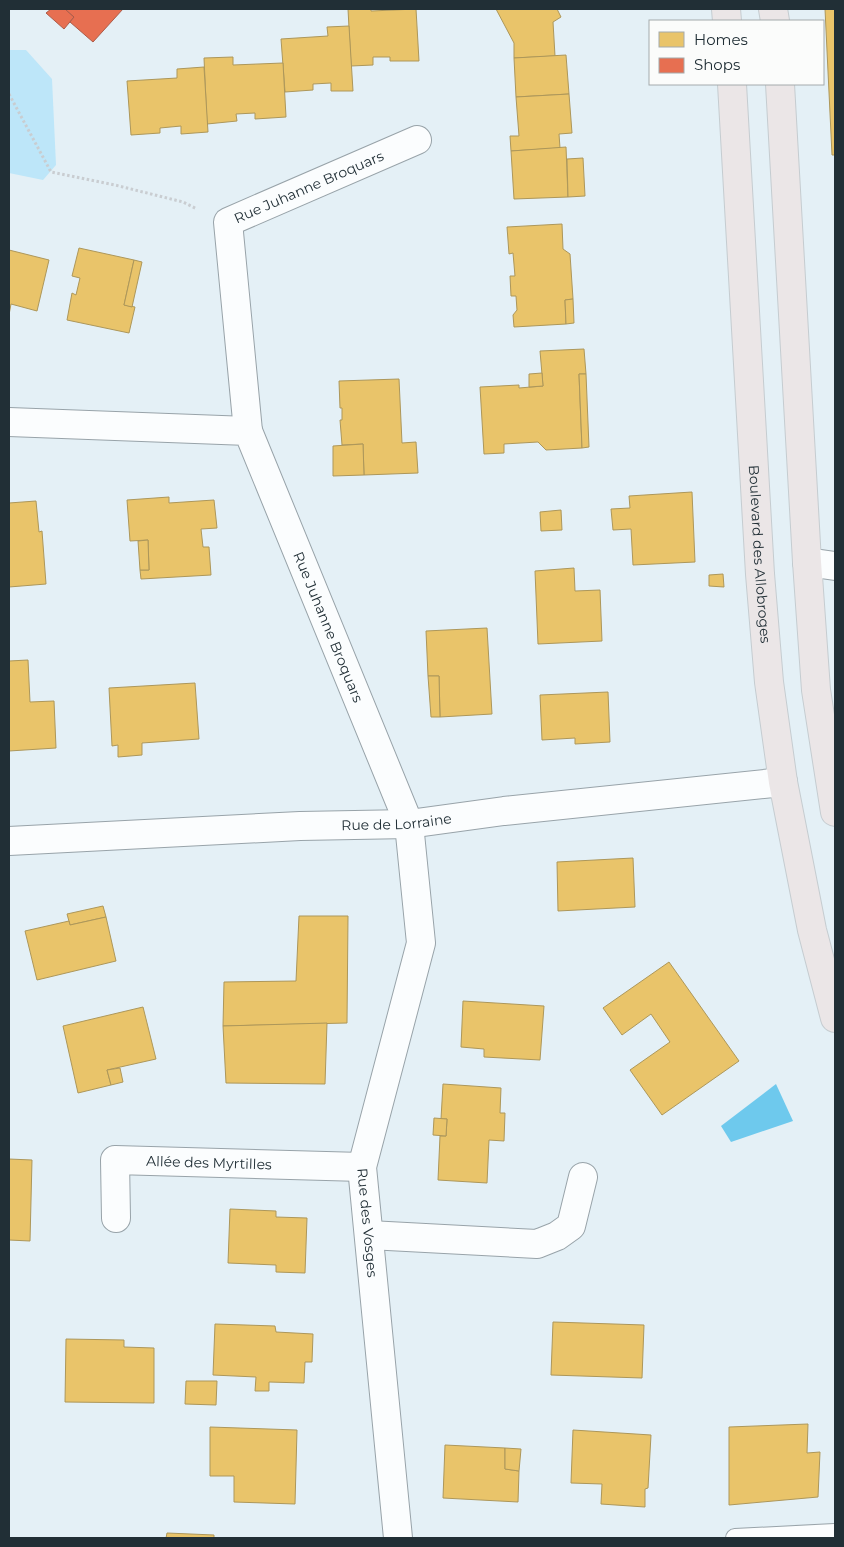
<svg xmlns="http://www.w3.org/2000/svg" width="844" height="1547" viewBox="0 0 844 1547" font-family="Montserrat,sans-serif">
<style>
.green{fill:#bde6f9}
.water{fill:#6ec9ed}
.homes{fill:#e9c46a;stroke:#ad975a}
.shops{fill:#e76f51;stroke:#ac5c49}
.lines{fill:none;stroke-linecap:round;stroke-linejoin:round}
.service-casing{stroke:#98a3a9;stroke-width:20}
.minor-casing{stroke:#98a3a9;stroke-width:30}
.primary-casing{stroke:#c5ccd0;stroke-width:30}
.path{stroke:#c9cdd1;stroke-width:3;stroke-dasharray:2.5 2.5;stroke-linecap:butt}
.service{stroke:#fbfdfe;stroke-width:18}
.minor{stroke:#fbfdfe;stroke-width:28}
.primary{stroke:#ebe6e7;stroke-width:28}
.labels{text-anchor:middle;stroke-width:5;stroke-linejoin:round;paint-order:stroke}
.street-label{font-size:14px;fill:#212f36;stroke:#fbfcfb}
</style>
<rect width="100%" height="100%" fill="#e4f0f6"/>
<path class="green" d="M 9,50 L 26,50 L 52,79 L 56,165 L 43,180 L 9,173 Z"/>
<path class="water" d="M 776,1084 L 793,1121 L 731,1142 L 721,1126 Z"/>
<g class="homes">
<path d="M 348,9 L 371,9 L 371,11 L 416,9 L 419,61 L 390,61 L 390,57 L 373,57 L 373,65 L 351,66 Z"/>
<path d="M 496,9 L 557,9 L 561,17 L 553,22 L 555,56 L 514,58 L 514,43 Z"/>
<path d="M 825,9 L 835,9 L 835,155 L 832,155 Z"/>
<path d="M 349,26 L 353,91 L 331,91 L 331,83 L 313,84 L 313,90 L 285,92 L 281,39 L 328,36 L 327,27 Z"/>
<path d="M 566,55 L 569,94 L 516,97 L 514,58 Z"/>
<path d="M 233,57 L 233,65 L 283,63 L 286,117 L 255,119 L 255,113 L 236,114 L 237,121 L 207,124 L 204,58 Z"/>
<path d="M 204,67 L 208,132 L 181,134 L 181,126 L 160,128 L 160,133 L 131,135 L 127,81 L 177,78 L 177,69 Z"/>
<path d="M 569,94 L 572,133 L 559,134 L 560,148 L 511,151 L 510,136 L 519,136 L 516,97 Z"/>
<path d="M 566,147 L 568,197 L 514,199 L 511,151 Z"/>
<path d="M 583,158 L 585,196 L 568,197 L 567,159 Z"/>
<path d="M 562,224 L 563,249 L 570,254 L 573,299 L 565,300 L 566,324 L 514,327 L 513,315 L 517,310 L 516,296 L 511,296 L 510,276 L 515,276 L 513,253 L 509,254 L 507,227 Z"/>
<path d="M 79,248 L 134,260 L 124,305 L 135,307 L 129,333 L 67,320 L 72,293 L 76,295 L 80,278 L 72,276 Z"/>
<path d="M 9,250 L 49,260 L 37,311 L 11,304 L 9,315 Z"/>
<path d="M 134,260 L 142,262 L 132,307 L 124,305 Z"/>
<path d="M 573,299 L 574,323 L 566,324 L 565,300 Z"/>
<path d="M 584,349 L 586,374 L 579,374 L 582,448 L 546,450 L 538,442 L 504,444 L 504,453 L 484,454 L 480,387 L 519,385 L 519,388 L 543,386 L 540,351 Z"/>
<path d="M 542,373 L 543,386 L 529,387 L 529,374 Z"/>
<path d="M 579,374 L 586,374 L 589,447 L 582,448 Z"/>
<path d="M 399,379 L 402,443 L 416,442 L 418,473 L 364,475 L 363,444 L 342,445 L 340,420 L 342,420 L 342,408 L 340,408 L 339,381 Z"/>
<path d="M 363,444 L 364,475 L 333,476 L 333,446 Z"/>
<path d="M 692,492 L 695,562 L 633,565 L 631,529 L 613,530 L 611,509 L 630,508 L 629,496 Z"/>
<path d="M 169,497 L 169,503 L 214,500 L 217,528 L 201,529 L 203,547 L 209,547 L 211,575 L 141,579 L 140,570 L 149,570 L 148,540 L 130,541 L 127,500 Z"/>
<path d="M 36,501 L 39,532 L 42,531 L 46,584 L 9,587 L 9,503 Z"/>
<path d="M 561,510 L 562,530 L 541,531 L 540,512 Z"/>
<path d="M 148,540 L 149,570 L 140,570 L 138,541 Z"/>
<path d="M 574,568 L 575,591 L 600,590 L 602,641 L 538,644 L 535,571 Z"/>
<path d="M 723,574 L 724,587 L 709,586 L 709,575 Z"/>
<path d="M 487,628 L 492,714 L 440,717 L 439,676 L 428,676 L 426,631 Z"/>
<path d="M 28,660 L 30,702 L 54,701 L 56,748 L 9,751 L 9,661 Z"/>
<path d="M 428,676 L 439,676 L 440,717 L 431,717 Z"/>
<path d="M 195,683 L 199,739 L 142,743 L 142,755 L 118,757 L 118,745 L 112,746 L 109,688 Z"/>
<path d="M 608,692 L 610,742 L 575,744 L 575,738 L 542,740 L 540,695 Z"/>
<path d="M 633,858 L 635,907 L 558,911 L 557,862 Z"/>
<path d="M 103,906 L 106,917 L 70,925 L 67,914 Z"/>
<path d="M 299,916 L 348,916 L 347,1023 L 223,1026 L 224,982 L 296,981 Z"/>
<path d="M 106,917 L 116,961 L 37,980 L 25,931 L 69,921 L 70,925 Z"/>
<path d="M 669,962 L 739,1061 L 662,1115 L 630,1070 L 670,1042 L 651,1014 L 622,1035 L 603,1008 Z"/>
<path d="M 463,1001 L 544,1006 L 540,1060 L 484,1057 L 484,1049 L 461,1047 Z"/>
<path d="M 143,1007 L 156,1059 L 107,1070 L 111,1085 L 78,1093 L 63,1026 Z"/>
<path d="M 327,1023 L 325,1084 L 226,1083 L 223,1026 Z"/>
<path d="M 120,1068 L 123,1082 L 111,1085 L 107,1070 Z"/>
<path d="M 443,1084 L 501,1088 L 500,1113 L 505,1113 L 504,1141 L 489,1140 L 487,1183 L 438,1180 L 440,1136 L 446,1136 L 447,1119 L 441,1119 Z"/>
<path d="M 434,1118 L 447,1119 L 446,1136 L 433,1135 Z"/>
<path d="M 9,1159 L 32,1160 L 30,1241 L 9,1240 Z"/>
<path d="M 230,1209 L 276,1211 L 276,1217 L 307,1218 L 305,1273 L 276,1272 L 276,1265 L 228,1263 Z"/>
<path d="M 553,1322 L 644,1325 L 642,1378 L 551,1375 Z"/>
<path d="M 215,1324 L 275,1326 L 276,1332 L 313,1334 L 312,1362 L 305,1362 L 304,1383 L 269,1382 L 269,1391 L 255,1391 L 256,1377 L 213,1375 Z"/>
<path d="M 66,1339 L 124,1340 L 124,1347 L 154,1348 L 154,1403 L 65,1402 Z"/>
<path d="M 186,1381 L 217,1381 L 216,1405 L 185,1404 Z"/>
<path d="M 808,1424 L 807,1453 L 820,1452 L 818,1497 L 729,1505 L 729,1427 Z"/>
<path d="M 210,1427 L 297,1430 L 295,1504 L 234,1502 L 234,1476 L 210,1476 Z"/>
<path d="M 573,1430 L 651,1435 L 648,1488 L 645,1489 L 645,1507 L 601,1504 L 602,1484 L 571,1483 Z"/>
<path d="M 445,1445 L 505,1448 L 505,1469 L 519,1471 L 518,1502 L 443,1498 Z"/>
<path d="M 505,1448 L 521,1449 L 519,1471 L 505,1469 Z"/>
<path d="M 167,1533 L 214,1535 L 214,1538 L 166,1538 Z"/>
</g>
<g class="shops">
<path d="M 51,9 L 65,9 L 74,17 L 64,29 L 46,13 Z"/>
<path d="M 65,9 L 123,9 L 93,42 L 70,22 L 74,17 Z"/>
</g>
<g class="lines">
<defs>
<path id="service" d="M 735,1538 L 835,1533"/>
<g id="minor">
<path id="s1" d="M 9,422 L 248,431 L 409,824 L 421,943 L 362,1167 L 398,1538"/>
<path id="s2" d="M 248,431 L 228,222 L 417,140"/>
<path d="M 807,562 L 835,566"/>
<path id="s3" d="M 9,841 L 300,826 L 409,824 L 504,811 L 783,782"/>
<path id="s4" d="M 116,1218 L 115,1160 L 362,1167"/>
<path d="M 369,1235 L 537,1244 L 557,1236 L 571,1226 L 583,1177"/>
</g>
<g id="primary">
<path d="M 726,9 L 727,21"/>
<path d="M 773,9 L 775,21"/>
<path id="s5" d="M 732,84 L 760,574 L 769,682 L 783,782 L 812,930 L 835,1018"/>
<path d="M 780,84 L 807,562 L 816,690 L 835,812"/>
</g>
</defs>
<use href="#service" class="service-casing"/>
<use href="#minor" class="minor-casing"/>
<use href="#primary" class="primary-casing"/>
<path class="path" d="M 9,94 L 51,172 L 115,185 L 183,202 L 197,209"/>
<use href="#service" class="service"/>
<use href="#minor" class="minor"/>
<use href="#primary" class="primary"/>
</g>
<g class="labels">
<g class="street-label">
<text dy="5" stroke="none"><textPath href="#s2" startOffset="298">Rue Juhanne Broquars</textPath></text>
<text dy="5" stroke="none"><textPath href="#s5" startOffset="471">Boulevard des Allobroges</textPath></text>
<text dy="5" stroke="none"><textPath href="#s1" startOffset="451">Rue Juhanne Broquars</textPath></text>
<text dy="5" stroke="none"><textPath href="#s3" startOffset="388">Rue de Lorraine</textPath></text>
<text dy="5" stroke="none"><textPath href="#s4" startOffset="152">Allée des Myrtilles</textPath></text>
<text dy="5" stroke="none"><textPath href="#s1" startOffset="1071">Rue des Vosges</textPath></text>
</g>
</g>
<rect width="844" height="1547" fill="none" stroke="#212f36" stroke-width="20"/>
<rect x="649" y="20" width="175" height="65" fill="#fbfcfb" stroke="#a4aaac"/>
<rect x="659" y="32" width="25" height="15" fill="#e9c46a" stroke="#a4aaac"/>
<text x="694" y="45" font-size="15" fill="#212f36">Homes</text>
<rect x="659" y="58" width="25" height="15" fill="#e76f51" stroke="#a4aaac"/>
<text x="694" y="70" font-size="15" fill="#212f36">Shops</text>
</svg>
